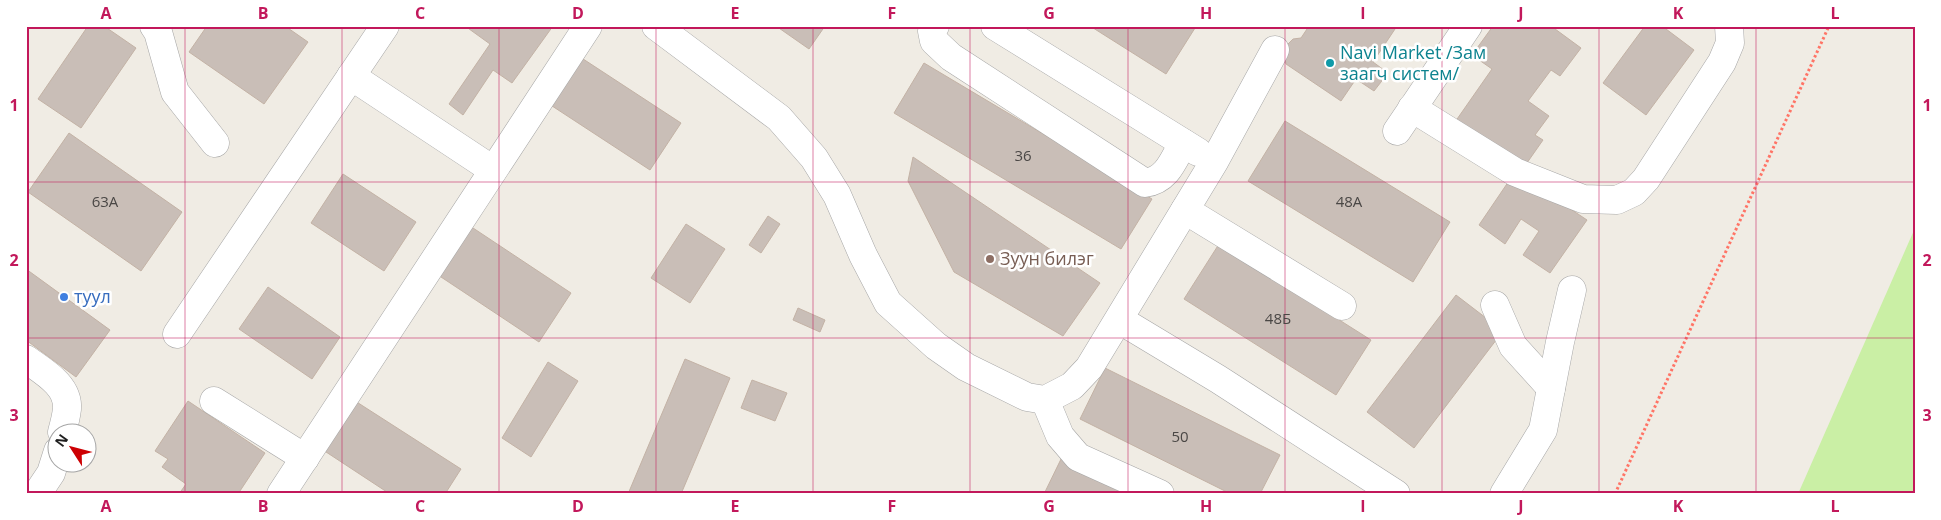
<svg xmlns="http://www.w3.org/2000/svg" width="1941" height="520" viewBox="0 0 1941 520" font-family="'Open Sans',sans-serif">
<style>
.grass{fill:#caefa5}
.building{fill:#c9beb7;stroke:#c3b2a5}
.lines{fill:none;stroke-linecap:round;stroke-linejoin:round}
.minor-casing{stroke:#a6a6a6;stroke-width:29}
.path{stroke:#ff7466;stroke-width:3;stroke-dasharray:2.5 2.5;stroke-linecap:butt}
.minor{stroke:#fff;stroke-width:28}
.grid{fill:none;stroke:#c2185b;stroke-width:1;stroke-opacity:0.55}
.culture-dot{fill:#0f9aa8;stroke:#fff;stroke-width:2}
.education-dot{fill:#8d6e63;stroke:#fff;stroke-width:2}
.shop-dot{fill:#3f7fe0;stroke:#fff;stroke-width:2}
.labels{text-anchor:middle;stroke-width:5;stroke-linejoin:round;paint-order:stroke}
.number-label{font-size:15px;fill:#4a4745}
.culture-label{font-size:18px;fill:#0d838f;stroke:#fff;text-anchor:start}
.education-label{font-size:18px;fill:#785e54;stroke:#fff;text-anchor:start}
.shop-label{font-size:18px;fill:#366cbe;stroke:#fff;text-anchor:start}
.neatline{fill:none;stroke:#c2185b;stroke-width:2}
.grid-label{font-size:16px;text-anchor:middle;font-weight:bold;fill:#c2185b}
</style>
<rect width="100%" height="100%" fill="#f0ece4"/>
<path class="grass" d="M 1915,228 L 1915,494 L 1798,494 Z"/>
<g class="building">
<path d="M 88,26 L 104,26 L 136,48 L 81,128 L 38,99 Z"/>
<path d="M 207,26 L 285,26 L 308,42 L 264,104 L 189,52 Z"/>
<path d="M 465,26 L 553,26 L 512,83 L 493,70 L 463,115 L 449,104 L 490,44 Z"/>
<path d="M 776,26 L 825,26 L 809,49 Z"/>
<path d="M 1090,26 L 1192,26 L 1195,28 L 1166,74 Z"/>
<path d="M 1309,26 L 1397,26 L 1373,62 L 1388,73 L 1374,91 L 1356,79 L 1341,101 L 1286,64 L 1284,54 L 1287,45 L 1293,39 L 1301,38 Z"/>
<path d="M 1493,26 L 1551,26 L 1581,48 L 1560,76 L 1551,70 L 1528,101 L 1549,116 L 1535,135 L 1543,140 L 1522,170 L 1455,122 L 1492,69 L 1472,55 Z"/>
<path d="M 1645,26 L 1662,26 L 1694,50 L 1646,115 L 1603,83 Z"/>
<path d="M 577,55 L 681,123 L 650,170 L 546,102 Z"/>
<path d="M 924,63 L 1152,199 L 1121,249 L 894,113 Z"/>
<path d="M 1285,121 L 1450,222 L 1413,282 L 1248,181 Z"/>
<path d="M 69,133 L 182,212 L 141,271 L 28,192 Z"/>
<path d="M 913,157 L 1100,283 L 1063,336 L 954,272 L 908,181 Z"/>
<path d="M 1515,172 L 1587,220 L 1550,273 L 1523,255 L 1539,231 L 1521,219 L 1505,244 L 1479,225 Z"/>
<path d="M 343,174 L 416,222 L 384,271 L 311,223 Z"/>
<path d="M 768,216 L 780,224 L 761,253 L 749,245 Z"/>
<path d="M 467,224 L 571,293 L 539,342 L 435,273 Z"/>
<path d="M 686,224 L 725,249 L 690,303 L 651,278 Z"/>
<path d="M 1219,244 L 1371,340 L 1336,395 L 1184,299 Z"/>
<path d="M 26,269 L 110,330 L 76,377 L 26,340 Z"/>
<path d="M 268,287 L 340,337 L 312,379 L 239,329 Z"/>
<path d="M 1456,295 L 1503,331 L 1414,448 L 1367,412 Z"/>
<path d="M 798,308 L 825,320 L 820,332 L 793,320 Z"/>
<path d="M 685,359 L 730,378 L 681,494 L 628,494 Z"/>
<path d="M 548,362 L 578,381 L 531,457 L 502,438 Z"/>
<path d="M 1105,368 L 1280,455 L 1260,494 L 1231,494 L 1080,419 Z"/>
<path d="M 752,380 L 787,393 L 775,421 L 741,408 Z"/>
<path d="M 352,399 L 461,469 L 445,494 L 390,494 L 320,448 Z"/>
<path d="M 188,401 L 265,453 L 238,494 L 179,494 L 186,484 L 162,467 L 168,459 L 155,451 Z"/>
<path d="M 1063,455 L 1146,494 L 1044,494 Z"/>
</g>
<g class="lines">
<defs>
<g id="minor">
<path d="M 154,26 L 158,32 L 175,92 L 215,143"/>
<path d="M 656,26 L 779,118 L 814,158 L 837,195 L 863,255 L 888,303 L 936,346 L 966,367 L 1027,397 L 1045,400 L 1072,386 L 1089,368 L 1214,162 L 1275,50"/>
<path d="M 935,26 L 932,31 L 934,41 L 951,57 L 1145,183 C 1167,180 1173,161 1183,143"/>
<path d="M 995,26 L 1198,152"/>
<path d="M 351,76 L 493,170"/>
<path d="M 1412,108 L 1515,172 L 1583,199 L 1617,200 L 1634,192 L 1646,179 L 1722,62 L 1730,43 L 1729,26"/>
<path d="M 1397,131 L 1468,26"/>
<path d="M 1185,210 L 1342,306"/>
<path d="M 1495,305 L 1513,346 L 1551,388"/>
<path d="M 1120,320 L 1218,379 L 1396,494"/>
<path d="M 177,334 L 385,26"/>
<path d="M 26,359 C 42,371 69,385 67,409 C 66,417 64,425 62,432"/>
<path d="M 1045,400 L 1060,436 L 1078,457 L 1160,494"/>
<path d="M 214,401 L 305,458"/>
<path d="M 37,494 L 51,473 L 58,451"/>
<path d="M 281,494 L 588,26"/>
<path d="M 1504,494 L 1543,430 L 1560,342 L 1572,290"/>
</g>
</defs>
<use href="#minor" class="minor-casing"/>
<path class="path" d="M 1615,494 L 1829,26"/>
<use href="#minor" class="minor"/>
</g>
<path class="grid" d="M 185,26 L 185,494M 342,26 L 342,494M 499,26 L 499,494M 656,26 L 656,494M 813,26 L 813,494M 970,26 L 970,494M 1128,26 L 1128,494M 1285,26 L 1285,494M 1442,26 L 1442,494M 1599,26 L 1599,494M 1756,26 L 1756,494M 26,182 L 1915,182M 26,338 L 1915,338"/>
<circle class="culture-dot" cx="1330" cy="63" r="5"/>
<circle class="education-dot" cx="990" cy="259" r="5"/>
<circle class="shop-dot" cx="64" cy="297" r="5"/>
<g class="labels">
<g class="number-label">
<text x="1023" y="161">36</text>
<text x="105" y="207">63А</text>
<text x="1349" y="207">48А</text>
<text x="1278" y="324">48Б</text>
<text x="1180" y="442">50</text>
</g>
<g class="culture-label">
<text x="1340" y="59">Navi Market /Зам<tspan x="1340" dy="21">заагч систем/</tspan></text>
</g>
<g class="education-label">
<text x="1000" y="265">Зуун билэг</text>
</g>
<g class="shop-label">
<text x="74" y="303">туул</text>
</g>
</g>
<rect width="1941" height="520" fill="none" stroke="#ffffff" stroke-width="55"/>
<g transform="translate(72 448) rotate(306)"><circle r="24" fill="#ffffff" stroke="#a5a5a5"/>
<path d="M0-4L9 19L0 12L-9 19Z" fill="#cd0003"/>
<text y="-8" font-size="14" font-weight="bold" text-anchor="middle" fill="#1f1f1f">N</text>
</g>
<rect x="28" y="28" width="1886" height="464" class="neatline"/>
<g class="grid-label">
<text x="106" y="19">A</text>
<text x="263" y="19">B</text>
<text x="420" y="19">C</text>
<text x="578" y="19">D</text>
<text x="735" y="19">E</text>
<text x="892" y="19">F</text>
<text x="1049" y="19">G</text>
<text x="1206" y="19">H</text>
<text x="1363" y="19">I</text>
<text x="1521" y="19">J</text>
<text x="1678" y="19">K</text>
<text x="1835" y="19">L</text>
<text x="14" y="111">1</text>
<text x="1927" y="111">1</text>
<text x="14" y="266">2</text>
<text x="1927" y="266">2</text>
<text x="14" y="421">3</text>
<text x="1927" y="421">3</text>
<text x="106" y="512">A</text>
<text x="263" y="512">B</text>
<text x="420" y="512">C</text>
<text x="578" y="512">D</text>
<text x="735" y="512">E</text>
<text x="892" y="512">F</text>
<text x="1049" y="512">G</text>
<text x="1206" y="512">H</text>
<text x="1363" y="512">I</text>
<text x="1521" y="512">J</text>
<text x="1678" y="512">K</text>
<text x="1835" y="512">L</text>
</g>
</svg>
